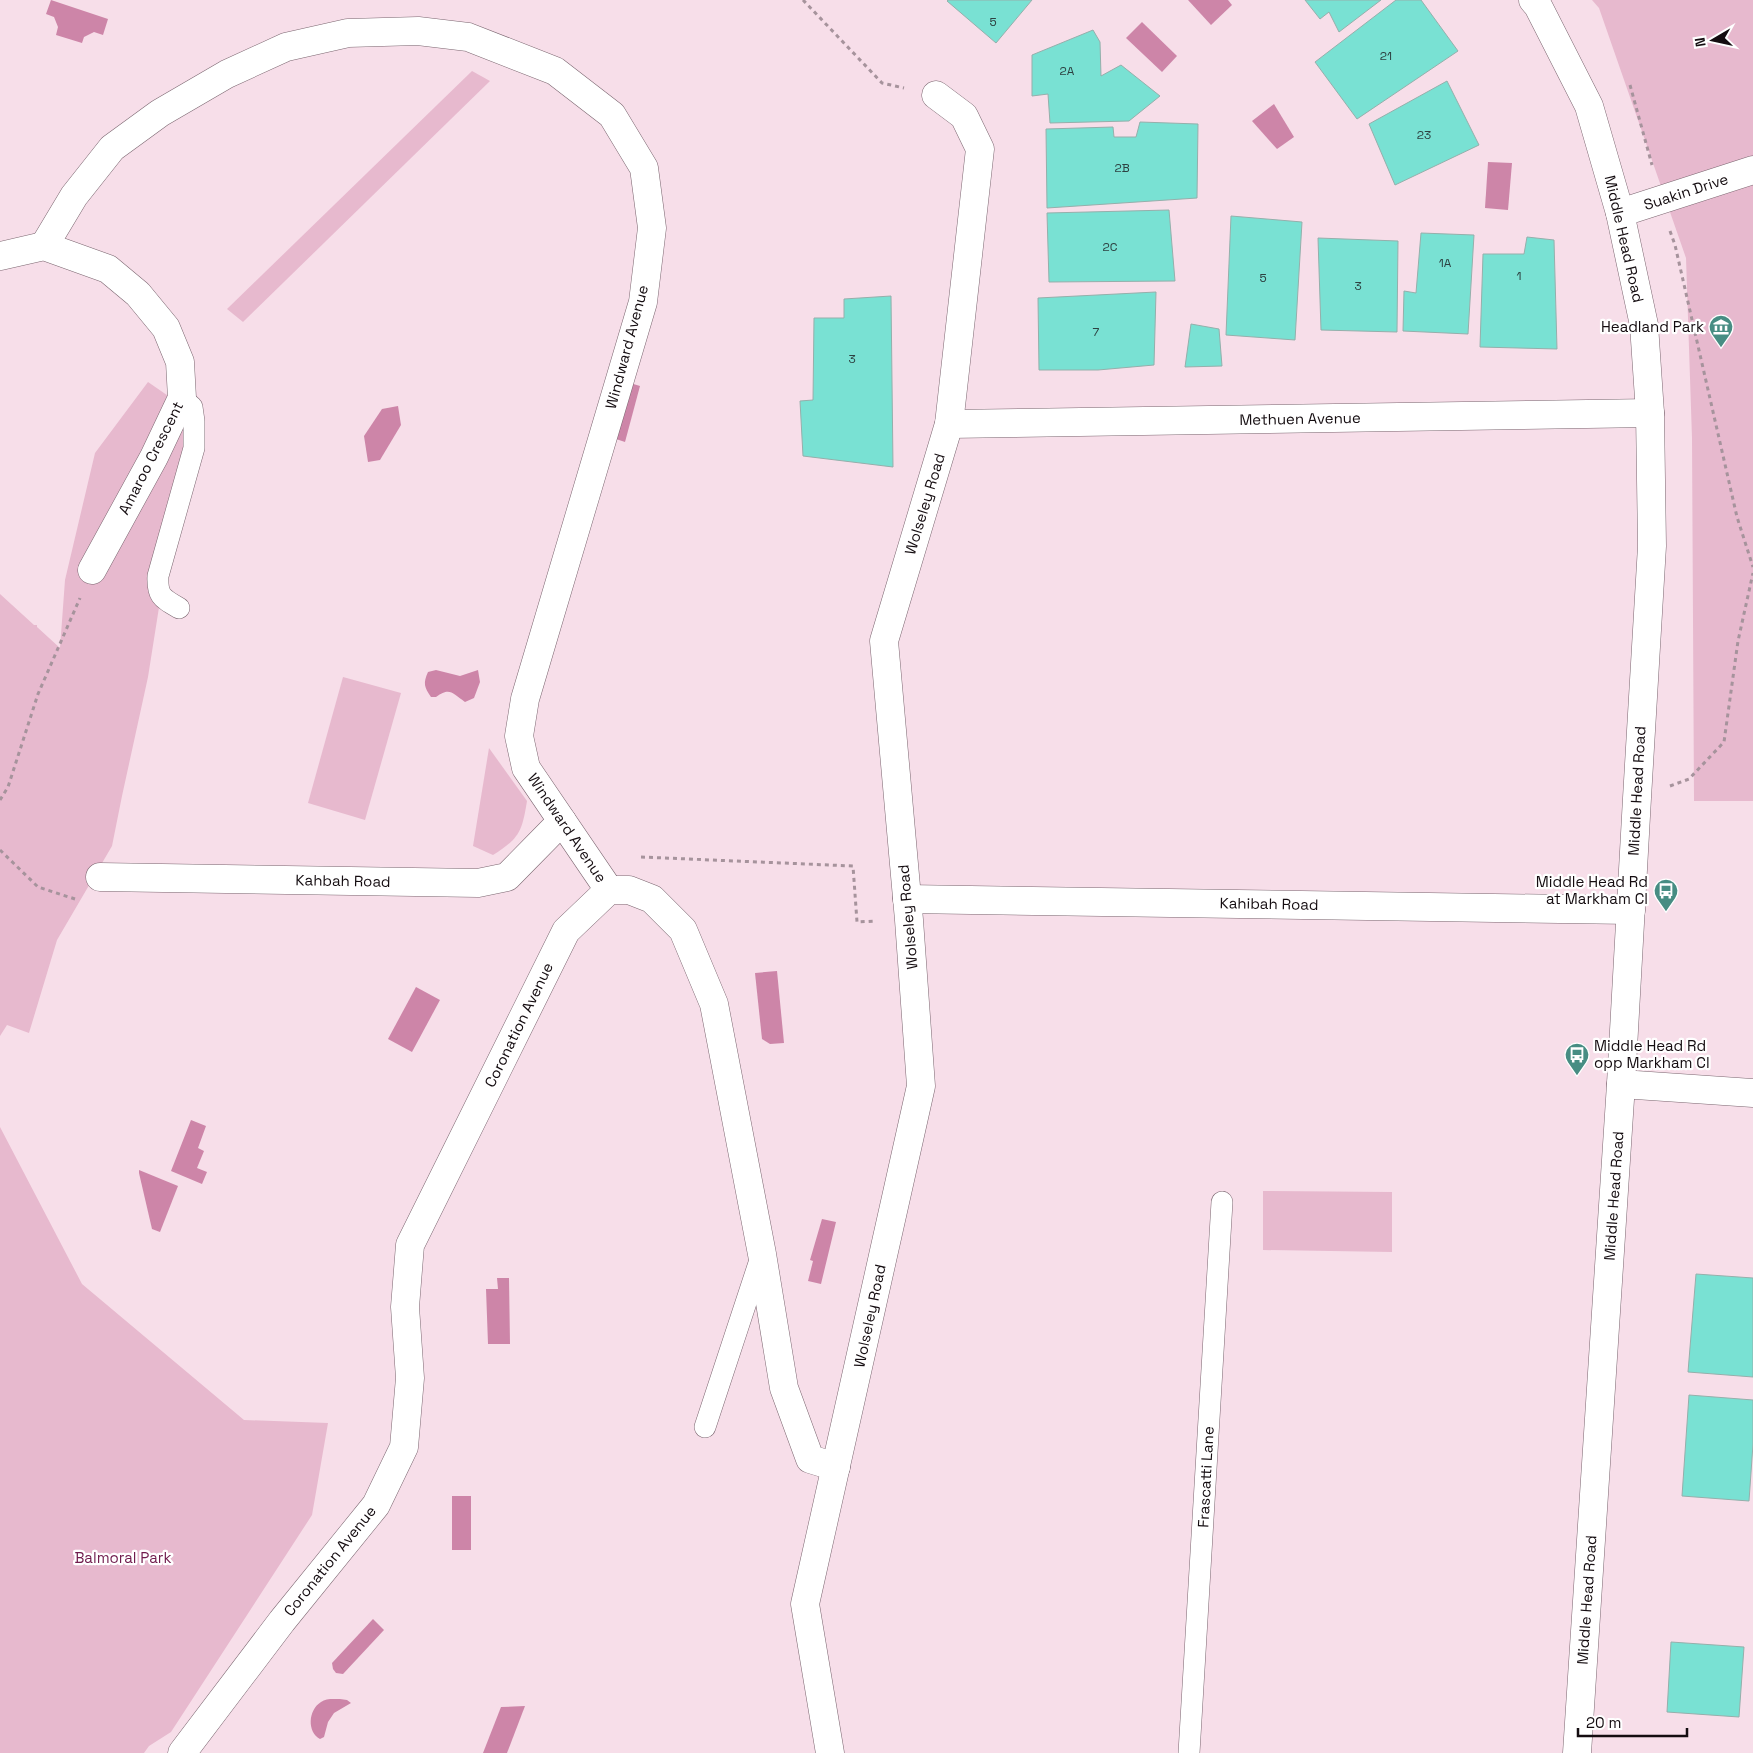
<svg xmlns="http://www.w3.org/2000/svg" width="1753" height="1753" viewBox="0 0 1753 1753" font-family="'Space Grotesk',sans-serif">
<style>
.green{fill:#e7b9ce}
.water{fill:#cd85a8}
.building{fill:#79e1d3;stroke:#95afab}
.lines{fill:none;stroke-linecap:round;stroke-linejoin:round}
.service-casing{stroke:#7b6670;stroke-width:22}
.minor-casing{stroke:#7b6670;stroke-width:29}
.tertiary-casing{stroke:#7b6670;stroke-width:29}
.path{stroke:#a6939c;stroke-width:3;stroke-dasharray:4 4;stroke-linecap:butt}
.service{stroke:#fff;stroke-width:21}
.minor{stroke:#fff;stroke-width:28}
.tertiary{stroke:#fff;stroke-width:28}
.labels{text-anchor:middle;stroke-width:4.5;stroke-linejoin:round;paint-order:stroke}
.number-label{font-size:12px;fill:#2d4141}
.street-label{font-size:15px;fill:#140c10;stroke:#fff}
.poi-label{font-size:15px;fill:#140c10;stroke:#fff;text-anchor:end}
.park-label{font-size:15px;fill:#701b4d;stroke:#fff}
</style>
<rect width="100%" height="100%" fill="#f7dee9"/>
<g class="green">
<path d="M 1592,0 L 1753,0 L 1753,801 L 1694,801 L 1692,438 L 1686,258 L 1599,8 Z"/>
<path d="M 472,71 L 490,81 L 243,322 L 227,309 Z"/>
<path d="M 148,382 L 190,411 L 148,677 L 122,796 L 112,846 L 57,940 L 29,1033 L 7,1025 L 0,1036 L 0,594 L 34,625 L 37,625 L 37,627 L 60,648 L 65,580 L 95,453 Z"/>
<path d="M 343,677 L 401,693 L 365,820 L 308,803 Z"/>
<path d="M 489,748 L 527,801 C 522,831 520,838 493,855 L 473,846 Z"/>
<path d="M 0,1127 L 82,1284 L 244,1420 L 328,1423 L 312,1515 L 171,1732 L 149,1746 L 144,1753 L 0,1753 Z"/>
<path d="M 1263,1191 L 1392,1192 L 1392,1252 L 1263,1250 Z"/>
</g>
<g class="water">
<path d="M 51,0 L 108,19 L 103,35 L 94,32 L 84,37 L 82,43 L 56,35 L 58,27 L 54,17 L 46,14 Z"/>
<path d="M 1188,0 L 1228,0 L 1232,5 L 1211,25 Z"/>
<path d="M 1142,22 L 1177,56 L 1162,72 L 1126,38 Z"/>
<path d="M 1274,104 L 1294,137 L 1277,149 L 1252,121 Z"/>
<path d="M 1488,162 L 1512,163 L 1508,210 L 1485,208 Z"/>
<path d="M 630,383 L 640,386 L 625,442 L 616,439 Z"/>
<path d="M 398,406 L 401,425 L 380,460 L 368,462 L 364,436 L 382,409 Z"/>
<path d="M 436,670 L 460,676 L 478,670 L 480,682 L 474,698 L 465,702 C 452,693 450,687 436,697 L 431,697 C 424,687 423,683 428,672 Z"/>
<path d="M 777,971 L 784,1043 L 770,1044 L 762,1039 L 755,973 Z"/>
<path d="M 416,987 L 440,1000 L 412,1052 L 388,1039 Z"/>
<path d="M 191,1120 L 206,1126 L 198,1148 L 204,1151 L 197,1168 L 207,1172 L 202,1184 L 171,1171 Z"/>
<path d="M 139,1170 L 178,1186 L 160,1232 L 152,1229 L 139,1173 Z"/>
<path d="M 822,1219 L 836,1222 L 821,1284 L 808,1281 L 813,1261 L 810,1260 Z"/>
<path d="M 497,1278 L 509,1278 L 510,1344 L 488,1344 L 486,1289 L 498,1289 Z"/>
<rect x="452" y="1496" width="19" height="54"/>
<path d="M 373,1619 L 384,1630 L 343,1674 L 336,1673 L 333,1669 L 332,1663 Z"/>
<path d="M 340,1699 L 347,1700 L 351,1703 L 334,1713 L 328,1722 L 324,1737 L 320,1739 C 307,1732 308,1710 321,1702 C 326,1698 334,1699 340,1699 Z"/>
<path d="M 525,1706 L 507,1753 L 483,1753 L 501,1707 Z"/>
</g>
<g class="building">
<path d="M 948,0 L 1032,0 L 996,43 L 947,1 Z"/>
<path d="M 1305,0 L 1381,0 L 1339,32 L 1329,12 L 1320,19 Z"/>
<path d="M 1396,0 L 1421,0 L 1458,51 L 1357,119 L 1315,62 Z"/>
<path d="M 1093,30 L 1100,42 L 1101,76 L 1121,65 L 1160,96 L 1129,121 L 1050,123 L 1048,94 L 1032,96 L 1032,55 Z"/>
<path d="M 1447,81 L 1479,145 L 1395,185 L 1369,124 Z"/>
<path d="M 1140,122 L 1198,124 L 1197,198 L 1047,208 L 1046,129 L 1113,127 L 1114,137 L 1136,137 Z"/>
<path d="M 1169,210 L 1175,281 L 1049,282 L 1047,213 Z"/>
<path d="M 1231,216 L 1302,222 L 1295,340 L 1226,335 Z"/>
<path d="M 1421,233 L 1474,235 L 1468,334 L 1403,331 L 1404,291 L 1416,293 Z"/>
<path d="M 1527,237 L 1554,240 L 1557,349 L 1480,347 L 1483,254 L 1524,254 Z"/>
<path d="M 1318,238 L 1398,241 L 1397,332 L 1321,330 Z"/>
<path d="M 1156,292 L 1154,365 L 1098,370 L 1039,370 L 1038,298 Z"/>
<path d="M 891,296 L 893,467 L 803,456 L 800,401 L 813,400 L 814,318 L 844,318 L 844,299 Z"/>
<path d="M 1191,324 L 1219,329 L 1222,366 L 1185,367 Z"/>
<path d="M 1696,1274 L 1753,1278 L 1753,1377 L 1688,1372 Z"/>
<path d="M 1689,1395 L 1753,1400 L 1753,1444 L 1749,1501 L 1682,1496 Z"/>
<path d="M 1671,1642 L 1744,1647 L 1739,1717 L 1667,1712 Z"/>
</g>
<g class="lines">
<defs>
<g id="service">
<path d="M 179,608 C 162,598 157,596 158,576 L 194,448 L 194,421 L 192,407 L 182,398"/>
<path d="M 705,1427 L 762,1254"/>
<path d="M 1189,1753 L 1222,1202"/>
</g>
<g id="minor">
<path d="M 1620,213 L 1753,170"/>
<path d="M 44,246 L 74,196 L 112,148 L 160,113 L 227,74 L 286,47 L 348,33 L 418,31 L 468,37 L 555,71 L 612,115 L 644,168 L 652,228 L 643,302 L 525,699 L 519,736 L 526,768 L 609,890"/>
<path d="M 0,256 L 44,246 L 108,269 L 138,294 L 166,328 L 180,362 L 182,398 L 154,457 L 92,570"/>
<path d="M 949,424 L 1650,413"/>
<path d="M 100,877 L 478,883 L 507,877 L 562,821"/>
<path d="M 907,899 L 1631,910"/>
<path d="M 1621,1084 L 1753,1093"/>
<path d="M 182,1753 L 282,1621 L 376,1505 L 404,1447 L 410,1378 L 405,1307 L 410,1245 L 566,931 L 609,890 L 629,890 L 652,899 L 683,930 L 714,1004 L 762,1254 L 784,1388 L 810,1459 L 836,1467"/>
<path d="M 830,1753 L 805,1604 L 921,1086 L 909,920 L 884,641 L 949,424 L 980,149 L 964,116 L 936,95"/>
</g>
<path id="tertiary" d="M 1533,0 L 1538,6 L 1589,106 L 1620,213 L 1644,325 L 1650,413 L 1652,546 L 1637,798 L 1621,1084 L 1577,1753"/>
</defs>
<use href="#service" class="service-casing"/>
<use href="#minor" class="minor-casing"/>
<use href="#tertiary" class="tertiary-casing"/>
<g class="path">
<path d="M 803,0 L 882,83 L 904,88"/>
<path d="M 1630,85 L 1652,165"/>
<path d="M 1670,231 L 1675,245 L 1737,517 L 1753,567"/>
<path d="M 1670,786 L 1689,779 L 1724,742 L 1738,641 L 1753,573"/>
<path d="M 0,800 L 8,787 L 38,694 L 80,598"/>
<path d="M 0,850 L 38,887 L 75,899"/>
<path d="M 641,857 L 853,866 L 857,922 L 876,921"/>
</g>
<use href="#service" class="service"/>
<use href="#minor" class="minor"/>
<use href="#tertiary" class="tertiary"/>
</g>
<defs>
<symbol id="museum-pin" viewBox="-11 -11 22 30"><path d="M0 17L-7.5 6A9.5 9.5 0 1 1 7.5 6Z" fill="#478d83" stroke="#fff"/><path d="M0-6L6-3V-2H-6V-3ZM-5-1h2V3h-2ZM-1-1h2V3h-2ZM3-1h2V3H3ZM-6 4H6V6H-6Z" fill="#fff"/></symbol>
<symbol id="bus-pin" viewBox="-11 -11 22 30"><path d="M0 17L-7.5 6A9.5 9.5 0 1 1 7.5 6Z" fill="#478d83" stroke="#fff"/><path d="M-5-6H5V4H4V6H2V4H-2V6H-4V4H-5ZM-3.5-4V0h7V-4ZM-3.5 1.2v1.5H-2V1.2ZM2 1.2v1.5H3.5V1.2Z" fill="#fff"/></symbol>
</defs>
<g fill-rule="evenodd">
<use href="#museum-pin" x="1707" y="313" width="28" height="38"/>
<use href="#bus-pin" x="1652" y="877" width="28" height="38"/>
<use href="#bus-pin" x="1563" y="1041" width="28" height="38"/>
</g>
<g class="labels">
<g class="number-label">
<text x="993" y="26">5</text>
<text x="1386" y="60">21</text>
<text x="1067" y="75">2A</text>
<text x="1424" y="139">23</text>
<text x="1122" y="172">2B</text>
<text x="1110" y="251">2C</text>
<text x="1445" y="267">1A</text>
<text x="1519" y="280">1</text>
<text x="1263" y="282">5</text>
<text x="1358" y="290">3</text>
<text x="1096" y="336">7</text>
<text x="852" y="363">3</text>
</g>
<g class="street-label">
<text transform="translate(1686 192) rotate(-18)" y="5">Suakin Drive</text>
<text transform="translate(1624 239) rotate(77)" y="5">Middle Head Road</text>
<text transform="translate(627 347) rotate(-75)" y="5">Windward Avenue</text>
<text transform="translate(1300 419) rotate(-1)" y="5">Methuen Avenue</text>
<text transform="translate(151 458) rotate(-63)" y="5">Amaroo Crescent</text>
<text transform="translate(925 504) rotate(-73)" y="5">Wolseley Road</text>
<text transform="translate(1637 791) rotate(-87)" y="5">Middle Head Road</text>
<text transform="translate(567 828) rotate(56)" y="5">Windward Avenue</text>
<text transform="translate(343 881) rotate(1)" y="5">Kahbah Road</text>
<text transform="translate(1269 904) rotate(1)" y="5">Kahibah Road</text>
<text transform="translate(908 917) rotate(-95)" y="5">Wolseley Road</text>
<text transform="translate(519 1025) rotate(-64)" y="5">Coronation Avenue</text>
<text transform="translate(1614 1196) rotate(-86)" y="5">Middle Head Road</text>
<text transform="translate(870 1316) rotate(-78)" y="5">Wolseley Road</text>
<text transform="translate(1206 1477) rotate(-87)" y="5">Frascatti Lane</text>
<text transform="translate(330 1561) rotate(-51)" y="5">Coronation Avenue</text>
<text transform="translate(1587 1600) rotate(-86)" y="5">Middle Head Road</text>
</g>
<g class="poi-label">
<text x="1704" y="332">Headland Park</text>
<text x="1648" y="887">Middle Head Rd<tspan x="1648" dy="17">at Markham Cl</tspan></text>
<text x="1594" y="1051" text-anchor="start">Middle Head Rd<tspan x="1594" dy="17">opp Markham Cl</tspan></text>
</g>
<g class="park-label">
<text x="123" y="1563">Balmoral Park</text>
</g>
</g>
<g transform="translate(1713 40) rotate(261)" stroke="#ffffff" stroke-width="4" paint-order="stroke">
<path d="M0-4L9 19L0 12L-9 19Z" fill="#140c10"/>
<text y="-8" font-size="14" font-weight="bold" text-anchor="middle" fill="#140c10">N</text>
</g>
<path d="M1578 1728v8h109v-8" fill="none" stroke="#140c10" stroke-width="2.5"/>
<text x="1586" y="1728" font-size="15" fill="#140c10" stroke="#ffffff" stroke-width="4" paint-order="stroke">20 m</text>
</svg>
